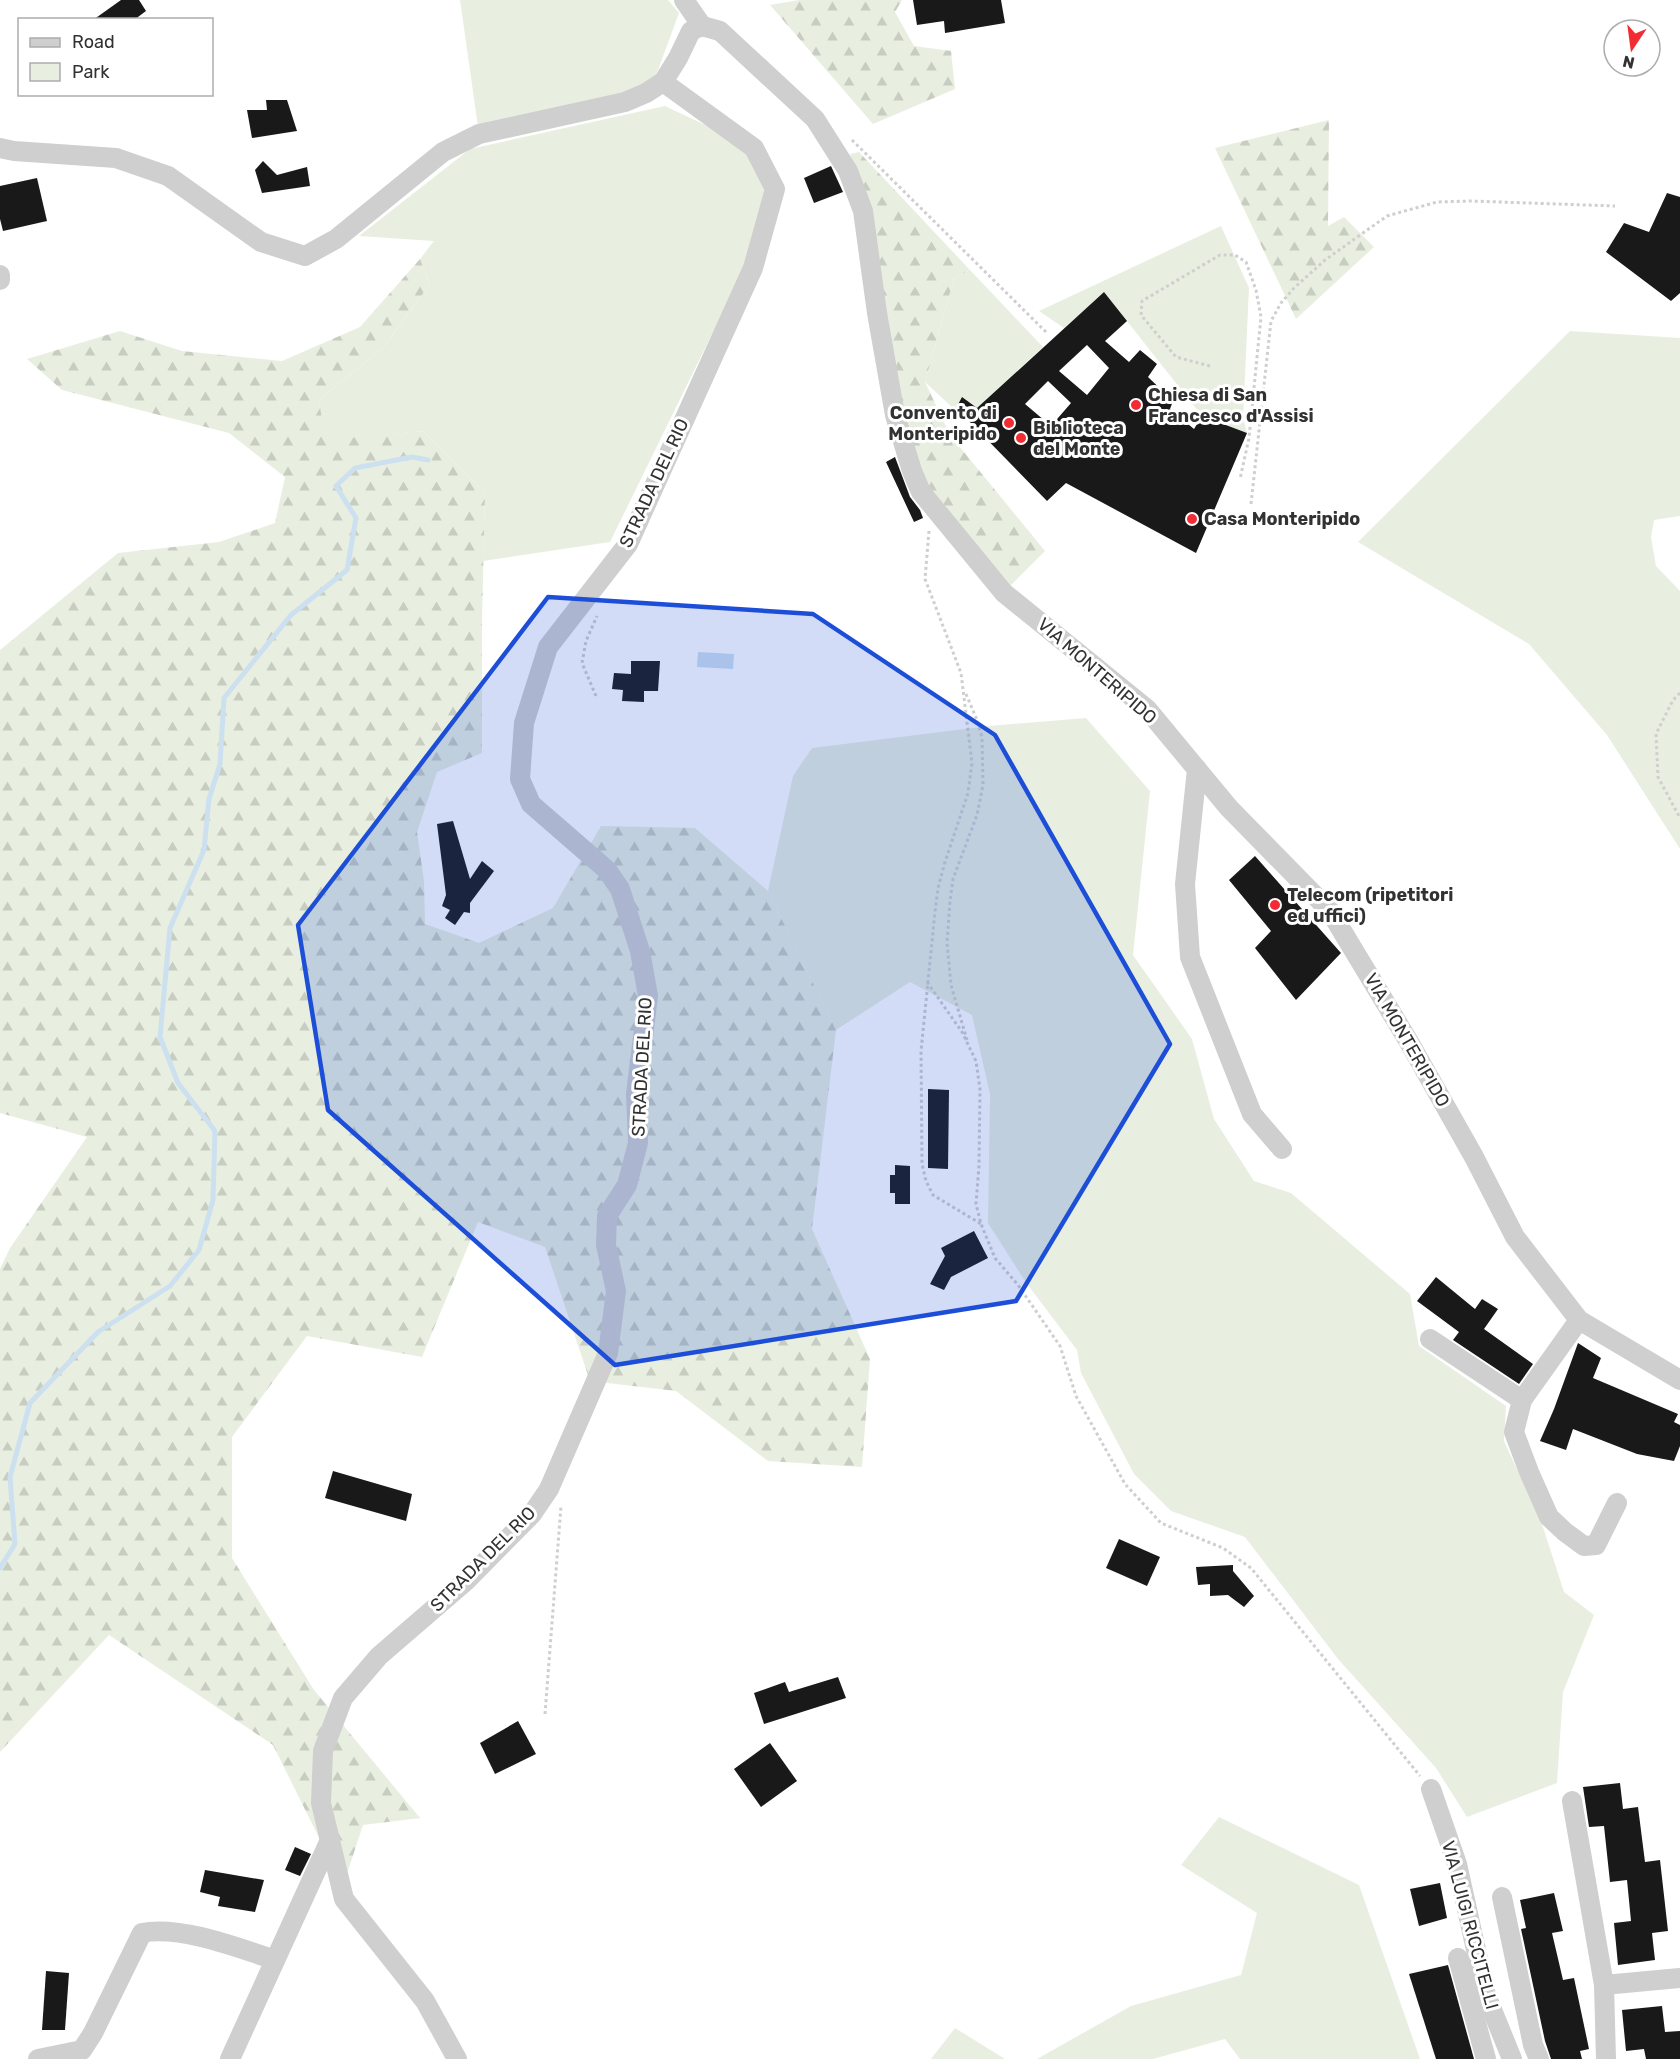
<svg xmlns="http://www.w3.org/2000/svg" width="1680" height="2059" viewBox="0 0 1680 2059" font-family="Rubik,sans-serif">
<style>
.green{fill:#e8efe0}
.forest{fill:url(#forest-firs)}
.water{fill:#cce0f0}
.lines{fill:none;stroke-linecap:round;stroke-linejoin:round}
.stream{stroke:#cce0f0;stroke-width:5}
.building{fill:#191919;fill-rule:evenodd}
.path{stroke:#cfcfcf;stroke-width:3;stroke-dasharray:3 3;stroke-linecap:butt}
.minor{stroke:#cfcfcf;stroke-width:20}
.marked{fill:#1d4ed8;fill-opacity:0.2;stroke:#1d4ed8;stroke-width:4.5;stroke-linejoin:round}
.poi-dot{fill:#f12c32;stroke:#fff;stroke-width:2}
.labels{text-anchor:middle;stroke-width:6;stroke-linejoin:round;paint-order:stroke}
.poi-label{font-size:18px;font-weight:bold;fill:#323232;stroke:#fff;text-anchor:start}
.street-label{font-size:18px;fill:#323232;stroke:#fff}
</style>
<defs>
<pattern id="forest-firs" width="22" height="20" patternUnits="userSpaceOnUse" patternTransform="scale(1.5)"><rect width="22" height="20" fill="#e8efe0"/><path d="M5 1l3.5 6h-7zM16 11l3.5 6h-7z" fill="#c7cdc1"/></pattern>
</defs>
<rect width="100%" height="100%" fill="#fff"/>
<g class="green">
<path d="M 460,0 L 668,0 L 679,13 L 658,70 L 646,93 L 479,134 Z"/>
<path d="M 665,106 L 754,148 L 775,189 L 753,268 L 712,334 L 610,542 L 483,561 L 485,492 L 423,431 L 324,441 L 319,400 L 383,348 L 430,284 L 420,259 L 434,241 L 359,236 L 470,149 Z"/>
<path d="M 1221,226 L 1249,288 L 1243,418 L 1247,433 L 1202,416 L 1104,292 L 1064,328 L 1039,311 Z"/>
<path d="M 970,270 L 1043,347 L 977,408 L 962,397 L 955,410 L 925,382 L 954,278 Z"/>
<path d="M 1570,331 L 1680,338 L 1680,516 L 1654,520 L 1651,537 L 1656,566 L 1680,591 L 1680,849 L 1607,735 L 1529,644 L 1358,542 Z"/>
<path d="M 1086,718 L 1150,791 L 1133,955 L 1192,1039 L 1214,1119 L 1254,1181 L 1291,1193 L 1410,1294 L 1419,1346 L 1506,1406 L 1504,1441 L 1542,1524 L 1564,1592 L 1594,1615 L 1563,1692 L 1557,1783 L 1467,1817 L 1436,1768 L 1338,1659 L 1245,1537 L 1171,1511 L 1134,1474 L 1081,1373 L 1077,1350 L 1027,1284 L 988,1223 L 990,1094 L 972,1015 L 910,982 L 836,1030 L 768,891 L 793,776 L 812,748 L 989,726 Z"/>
<path d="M 1219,1817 L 1359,1885 L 1420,2059 L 1240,2059 L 1225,2039 L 1153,2059 L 1037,2059 L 1131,2006 L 1241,1975 L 1257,1913 L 1181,1865 Z"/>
<path d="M 955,2028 L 1005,2059 L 931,2059 Z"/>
</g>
<g class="forest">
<path d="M 799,0 L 902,0 L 895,12 L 914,46 L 951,51 L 955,89 L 873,124 L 770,5 Z"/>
<path d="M 1329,120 L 1328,226 L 1344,217 L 1374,247 L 1296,319 L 1215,148 Z"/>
<path d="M 859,152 L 970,270 L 954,278 L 925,382 L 950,435 L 1045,551 L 1007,589 L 925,489 L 899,413 L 870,211 L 850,154 Z"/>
<path d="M 420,259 L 430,284 L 383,348 L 319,400 L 325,440 L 423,431 L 485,492 L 482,620 L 482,753 L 437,772 L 417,832 L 424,881 L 425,924 L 479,943 L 553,908 L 601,826 L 695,828 L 768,891 L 836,1030 L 812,1229 L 870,1359 L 862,1467 L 768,1461 L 676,1391 L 590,1381 L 545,1247 L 478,1222 L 422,1357 L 307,1336 L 232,1437 L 232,1558 L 314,1690 L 420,1818 L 363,1825 L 343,1886 L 273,1745 L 109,1635 L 0,1752 L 0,1269 L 10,1248 L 87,1137 L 0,1113 L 0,650 L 118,553 L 219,542 L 275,523 L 285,477 L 229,433 L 62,390 L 27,359 L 120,331 L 182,351 L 282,361 L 360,327 Z"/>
</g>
<path class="water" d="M 698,652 L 734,654 L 733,669 L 697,667 Z"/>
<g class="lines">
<path class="stream" d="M 0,1568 L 15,1544 L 10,1477 L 30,1403 L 98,1332 L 170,1286 L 199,1250 L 213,1200 L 215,1131 L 178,1083 L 160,1037 L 170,928 L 204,850 L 209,799 L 220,764 L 224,698 L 291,615 L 347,570 L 356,518 L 336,486 L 355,468 L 412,457 L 428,460"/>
</g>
<g class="building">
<path d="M 121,0 L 139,0 L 146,11 L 134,20 L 93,20 Z"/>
<path d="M 913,0 L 1001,0 L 1005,23 L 945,33 L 944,21 L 917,25 Z"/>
<path d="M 266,100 L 287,100 L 297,131 L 252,138 L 247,110 L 267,110 Z"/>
<path d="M 263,161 L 277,175 L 307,167 L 310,186 L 262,193 L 255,170 Z"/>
<path d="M 831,166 L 843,192 L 814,203 L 804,178 Z"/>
<path d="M 37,178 L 47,221 L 3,231 L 0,219 L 0,186 Z"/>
<path d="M 1667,193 L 1680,197 L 1680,293 L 1671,301 L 1606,252 L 1624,223 L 1649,232 Z"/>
<path d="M 1104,292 L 1127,321 L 1105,341 L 1129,362 L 1140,350 L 1157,364 L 1148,377 L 1173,401 L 1170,409 L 1194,429 L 1202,416 L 1247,433 L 1196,553 L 1066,483 L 1047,501 L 967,419 L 955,410 L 962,397 L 977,408 ZM 1087,345 L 1109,368 L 1087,395 L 1059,371 ZM 1048,381 L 1071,403 L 1051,426 L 1025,404 Z"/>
<path d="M 895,457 L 910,497 L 920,510 L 923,518 L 914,522 L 886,462 Z"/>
<path d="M 631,661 L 660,661 L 658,691 L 644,691 L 644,702 L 622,701 L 623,690 L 612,689 L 614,673 L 631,674 Z"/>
<path d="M 453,821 L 470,879 L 482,861 L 494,871 L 470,903 L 470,913 L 464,912 L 455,925 L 445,918 L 450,910 L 442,906 L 446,895 L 437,824 Z"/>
<path d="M 1255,856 L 1341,953 L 1296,1000 L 1255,948 L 1271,931 L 1229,880 Z"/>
<path d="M 928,1089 L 949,1090 L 948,1169 L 928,1168 Z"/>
<path d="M 895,1165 L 910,1166 L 910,1204 L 895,1204 L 895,1193 L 890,1193 L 890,1175 L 895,1175 Z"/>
<path d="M 974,1231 L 988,1258 L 951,1277 L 944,1290 L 930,1284 L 945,1256 L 941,1248 Z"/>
<path d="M 1436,1277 L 1475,1309 L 1482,1299 L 1498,1309 L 1484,1329 L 1533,1364 L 1519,1384 L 1453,1340 L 1459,1332 L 1417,1301 Z"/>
<path d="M 1578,1343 L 1601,1358 L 1593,1378 L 1678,1414 L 1674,1422 L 1680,1425 L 1680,1446 L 1674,1461 L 1637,1454 L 1573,1429 L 1566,1450 L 1540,1441 L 1554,1409 Z"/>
<path d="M 333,1471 L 412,1494 L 406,1521 L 325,1498 Z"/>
<path d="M 1119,1539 L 1160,1557 L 1147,1586 L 1106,1568 Z"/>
<path d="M 1233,1565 L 1233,1571 L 1254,1596 L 1244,1607 L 1228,1595 L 1210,1596 L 1210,1584 L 1198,1585 L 1196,1567 Z"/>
<path d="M 838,1677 L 846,1698 L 764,1724 L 754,1693 L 785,1682 L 789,1692 Z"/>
<path d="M 518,1721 L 536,1754 L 495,1774 L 480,1743 Z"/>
<path d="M 770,1743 L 797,1781 L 761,1807 L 734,1769 Z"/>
<path d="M 1620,1783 L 1623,1809 L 1638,1807 L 1645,1862 L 1660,1860 L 1668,1931 L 1652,1933 L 1655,1960 L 1618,1965 L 1614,1923 L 1631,1921 L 1627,1880 L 1610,1882 L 1604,1826 L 1589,1827 L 1583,1787 Z"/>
<path d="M 295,1847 L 311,1854 L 300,1876 L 285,1870 Z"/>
<path d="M 205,1870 L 264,1880 L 255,1912 L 218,1906 L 220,1897 L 200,1892 Z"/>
<path d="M 1440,1883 L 1447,1918 L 1419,1926 L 1410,1889 Z"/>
<path d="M 1554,1893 L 1563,1931 L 1552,1933 L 1563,1980 L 1574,1978 L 1589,2049 L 1580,2051 L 1582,2059 L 1551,2059 L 1545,2041 L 1521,1929 L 1526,1928 L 1520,1900 Z"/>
<path d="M 1448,1965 L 1474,2059 L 1436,2059 L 1409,1974 Z"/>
<path d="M 46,1971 L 69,1973 L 65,2030 L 42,2030 Z"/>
<path d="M 1662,2006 L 1665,2032 L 1680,2031 L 1680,2059 L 1646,2059 L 1644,2049 L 1626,2051 L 1622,2010 Z"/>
</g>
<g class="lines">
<g class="path">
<path d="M 852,140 L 1047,333"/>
<path d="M 1210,366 L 1176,357 L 1141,315 L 1142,301 L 1220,255 L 1235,255 L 1246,262 L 1256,290 L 1261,317 L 1249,438 L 1240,479"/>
<path d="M 1251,504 L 1271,321 L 1281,303 L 1293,289 L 1325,260 L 1387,216 L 1437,202 L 1471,201 L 1615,206"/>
<path d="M 929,531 L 925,579 L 961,673 L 972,763 L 968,793 L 945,862 L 938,888 L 935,912 L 921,1051 L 922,1164 L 926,1181 L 933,1195 L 981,1224"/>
<path d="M 1680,693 L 1673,700 L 1656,734 L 1658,777 L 1680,818"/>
<path d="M 966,694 L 977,720 L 982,737 L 983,785 L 977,815 L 953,879 L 950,901 L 947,943 L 951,985 L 967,1040"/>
<path d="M 596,696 L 582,663 L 586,641 L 597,616"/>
<path d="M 927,982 L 962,1032 L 976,1061 L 980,1089 L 979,1166 L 976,1204 L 981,1224 L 995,1258 L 1018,1285 L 1060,1346 L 1076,1396 L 1125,1484 L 1161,1523 L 1223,1548 L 1251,1568 L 1420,1776"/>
<path d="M 545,1714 L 561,1506"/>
</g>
<g class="minor">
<path d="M 684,0 L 702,26 L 720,31 L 815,119 L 848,171 L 863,211 L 877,313 L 895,415 L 912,471 L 921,492 L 1004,593 L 1147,709 L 1229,808 L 1330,911 L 1409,1042 L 1474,1157 L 1515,1237 L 1579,1320 L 1680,1380"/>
<path d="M 0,148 L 14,151 L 116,158 L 168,176 L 261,242 L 305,256 L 336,239 L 443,152 L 479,134 L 625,102 L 646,93 L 663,82 L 678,58 L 691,31 L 702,26"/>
<path d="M 0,275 L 0,280"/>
<path d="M 1197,769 L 1185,884 L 1190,957 L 1252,1114 L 1282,1149"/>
<path d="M 1579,1320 L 1522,1400 L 1514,1432 L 1529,1472 L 1549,1517 L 1565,1532 L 1584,1546 L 1596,1545 L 1617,1503"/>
<path d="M 1430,1339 L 1522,1400"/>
<path d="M 1431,1789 L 1457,1864 L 1486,1995 L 1512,2059"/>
<path d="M 1572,1801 L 1604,1985 L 1606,2059"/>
<path d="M 1502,1897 L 1533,2045 L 1539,2059"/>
<path d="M 1458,1958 L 1486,2059"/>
<path d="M 1604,1985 L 1680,1978"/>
<path d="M 38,2059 L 82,2050 L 93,2033 L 142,1933 C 179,1925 239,1948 275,1960"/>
<path d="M 230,2059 L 330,1840"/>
<path d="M 457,2059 L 425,2001 L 344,1899 L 321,1803 L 323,1751 L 343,1698 L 379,1656 L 466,1581 L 532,1514 L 549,1489 L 608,1353 L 616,1291 L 606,1245 L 607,1216 L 627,1185 L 638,1143 L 636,1094 L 648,996 L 640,951 L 620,889 L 607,870 L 531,804 L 520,779 L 524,723 L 548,647 L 628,544 L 753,268 L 775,189 L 754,148 L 663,82"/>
</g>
</g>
<path class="marked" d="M 548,597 L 813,614 L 995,735 L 1170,1044 L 1016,1301 L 615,1365 L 328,1110 L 298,925 Z"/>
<g class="poi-dot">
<circle cx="1136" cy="405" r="6"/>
<circle cx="1009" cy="423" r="6"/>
<circle cx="1021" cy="438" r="6"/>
<circle cx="1192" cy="519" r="6"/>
<circle cx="1275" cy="905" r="6"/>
</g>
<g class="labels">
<g class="poi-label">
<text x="1148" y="401">Chiesa di San<tspan x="1148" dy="21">Francesco d'Assisi</tspan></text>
<text x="997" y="419" text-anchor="end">Convento di<tspan x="997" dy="21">Monteripido</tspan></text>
<text x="1033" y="434">Biblioteca<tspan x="1033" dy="21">del Monte</tspan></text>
<text x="1204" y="525">Casa Monteripido</text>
<text x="1287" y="901">Telecom (ripetitori<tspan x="1287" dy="21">ed uffici)</tspan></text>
</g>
<g class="street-label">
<text transform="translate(654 483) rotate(-65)" y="6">STRADA DEL RIO</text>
<text transform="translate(1097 671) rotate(41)" y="6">VIA MONTERIPIDO</text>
<text transform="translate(1407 1040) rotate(60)" y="6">VIA MONTERIPIDO</text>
<text transform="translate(642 1067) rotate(-87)" y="6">STRADA DEL RIO</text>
<text transform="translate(483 1559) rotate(-45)" y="6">STRADA DEL RIO</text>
<text transform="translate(1470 1925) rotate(75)" y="6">VIA LUIGI RICCITELLI</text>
</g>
</g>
<rect x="18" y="18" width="195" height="78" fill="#ffffff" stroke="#adadad" stroke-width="1.5"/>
<rect x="30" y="38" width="30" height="9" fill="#cfcfcf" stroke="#adadad" stroke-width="1.5"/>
<text x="72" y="48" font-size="18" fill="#323232">Road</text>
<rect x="30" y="63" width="30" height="18" fill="#e8efe0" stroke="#adadad" stroke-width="1.5"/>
<text x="72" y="78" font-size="18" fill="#323232">Park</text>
<g transform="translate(1632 48) rotate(193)"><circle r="28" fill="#ffffff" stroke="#adadad" stroke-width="1.5"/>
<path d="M0-4.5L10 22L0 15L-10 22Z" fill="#f12c32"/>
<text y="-9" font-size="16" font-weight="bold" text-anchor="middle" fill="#323232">N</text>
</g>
</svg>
